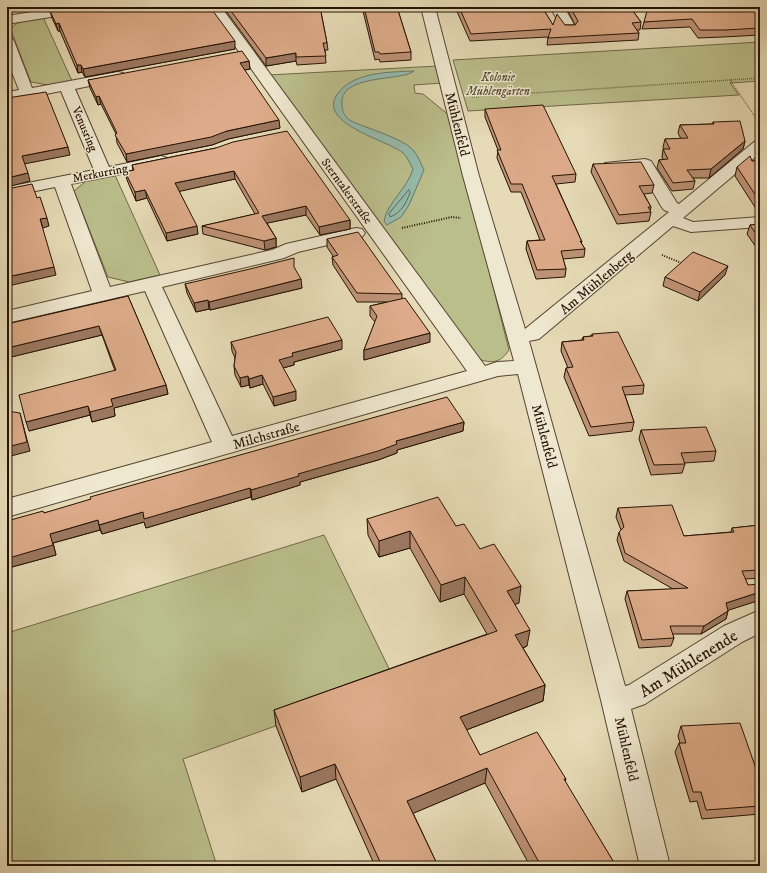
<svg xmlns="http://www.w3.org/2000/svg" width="767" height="873" viewBox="0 0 767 873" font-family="'IM FELL DW Pica',serif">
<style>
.green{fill:#babe8b;stroke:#706848}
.water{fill:#96bbac;stroke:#697769}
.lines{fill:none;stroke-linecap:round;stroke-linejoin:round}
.shore{stroke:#5e6658;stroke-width:1}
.minor-casing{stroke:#554431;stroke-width:2}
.path-far1{stroke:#251205;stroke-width:1.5;stroke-dasharray:0.5 1.5;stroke-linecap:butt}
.path{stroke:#251205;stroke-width:2;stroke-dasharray:1 1.5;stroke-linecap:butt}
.minor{fill:#efe8d0;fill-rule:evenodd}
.wall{fill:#be9376;stroke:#251205}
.shaded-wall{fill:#9b7860;stroke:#251205}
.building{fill:#ddab89;stroke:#251205}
.labels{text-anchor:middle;stroke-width:3;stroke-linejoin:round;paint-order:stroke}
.far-park-label{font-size:12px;font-style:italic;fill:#594e34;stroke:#efe8d0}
.far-street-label{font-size:12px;fill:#251205;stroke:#efe8d0}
.street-label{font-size:14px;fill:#251205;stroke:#efe8d0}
.near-street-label{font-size:17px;fill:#251205;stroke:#efe8d0}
</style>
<rect width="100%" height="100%" fill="#e6dbb6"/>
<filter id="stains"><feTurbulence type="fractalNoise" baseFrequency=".005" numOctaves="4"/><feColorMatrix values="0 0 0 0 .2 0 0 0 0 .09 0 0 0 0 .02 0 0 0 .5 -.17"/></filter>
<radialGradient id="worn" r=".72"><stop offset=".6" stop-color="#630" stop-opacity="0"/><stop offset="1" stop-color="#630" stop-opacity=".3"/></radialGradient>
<g class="green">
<path d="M 43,17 L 72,81 L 48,85 L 31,82 L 10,28 L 21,21 Z"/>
<path d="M 760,42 L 760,81 L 730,83 L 739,95 L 468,111 L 453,60 Z"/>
<path d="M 438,66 L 442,83 L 414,85 L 415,93 L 423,94 L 450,116 L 509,350 C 499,365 490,363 475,358 L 268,75 Z"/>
<path d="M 115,175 L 160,275 L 129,282 L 108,277 L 74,191 L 86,181 Z"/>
<path d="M 324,535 L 396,683 L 183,759 L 217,866 L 7,866 L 7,633 Z"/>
</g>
<path class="water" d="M 414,71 C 401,82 337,73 342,106 C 342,112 346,118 351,121 C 366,128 405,139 414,151 C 418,156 421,164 424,170 L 409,205 L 401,217 L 387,225 L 384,221 C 387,203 407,189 413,169 C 410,164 407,156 403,153 C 388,140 313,123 339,92 C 355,72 390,72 414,71 Z"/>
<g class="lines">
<path class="shore" d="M 409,190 L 410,193 C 406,203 401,213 390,217 L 389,214 Z"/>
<defs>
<g id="minor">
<path d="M 63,7 L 95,7 L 93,10 L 88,11 L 7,24 L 7,16 Z"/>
<path d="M 207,7 L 221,7 L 485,366 L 497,362 L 514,361 L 463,176 L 421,7 L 435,7 L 479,176 L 525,329 L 669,212 L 664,210 L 661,206 L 640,169 L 611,171 L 605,169 L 603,166 L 605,163 L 645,159 L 651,161 L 677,203 L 679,204 L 754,142 L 760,140 L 760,153 L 683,218 L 693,222 L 760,217 L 760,227 L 691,232 L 673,226 L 539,339 L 529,341 L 625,686 L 629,685 L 724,626 L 760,610 L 760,633 L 742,642 L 645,704 L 631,709 L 670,866 L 640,866 L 601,700 L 518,374 L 498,376 L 7,517 L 7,499 L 212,442 L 145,291 L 7,323 L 7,311 L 92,291 L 55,187 L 7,197 L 7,187 L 94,170 L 61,91 L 7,102 L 7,92 L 19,90 L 7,60 L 7,37 L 12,38 L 14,41 L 32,88 L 118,72 L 123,73 L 125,76 L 123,79 L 75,89 L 109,167 L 161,156 L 167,158 L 169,161 L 167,164 L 161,166 L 71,184 L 110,287 L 272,250 L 286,244 L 356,228 L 362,229 L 365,233 L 362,237 L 298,252 L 284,258 L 162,287 L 232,436 L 467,371 Z"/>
<path d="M 550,7 L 564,7 L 576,28 L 574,31 L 564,31 Z"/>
</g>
</defs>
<use href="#minor" class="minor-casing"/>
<g class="path-far1">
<path d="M 730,80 L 760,124"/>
<path d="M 472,97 L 760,78"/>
</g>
<g class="path">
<path d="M 402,228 L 452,217 L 461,218"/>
<path d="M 662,255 L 684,264"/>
</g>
<use href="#minor" class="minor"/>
</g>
<g class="wall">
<path d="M 223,7 L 320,7 L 327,43 L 328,50 L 325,50 L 326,63 L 297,65 L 296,61 L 266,66 Z"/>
<path d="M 362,7 L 397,7 L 411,52 L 411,60 L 380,62 L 379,59 L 375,60 Z"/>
<path d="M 455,7 L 542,7 L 553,25 L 575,25 L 566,7 L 630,7 L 641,22 L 640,30 L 637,30 L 639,33 L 638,40 L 547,45 L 548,37 L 470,41 Z"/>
<path d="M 760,7 L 760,35 L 723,37 L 698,38 L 690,27 L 642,29 L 644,22 L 722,8 Z"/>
<path d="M 50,11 L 235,49 L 85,77 L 82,72 L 78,73 L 60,31 L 58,31 L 52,18 Z"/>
<path d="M 249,61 L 250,69 L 244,70 L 280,128 L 228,139 L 212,145 L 127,162 L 117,143 L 116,134 L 101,104 L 98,105 L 90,88 L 88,80 Z"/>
<path d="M 485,109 L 576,174 L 575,182 L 556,184 L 582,242 L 581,243 L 585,249 L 584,257 L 563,259 L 566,269 L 565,277 L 536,279 L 526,249 L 527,241 L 540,240 L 521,192 L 511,192 L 497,158 L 498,150 L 485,117 Z"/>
<path d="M 713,122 L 745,141 L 743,149 L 709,178 L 693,178 L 695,181 L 693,189 L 672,191 L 657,168 L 659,160 L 663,159 L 662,157 L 663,149 L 664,149 L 663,147 L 665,139 L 681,139 L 678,133 L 680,125 L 712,124 Z"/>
<path d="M 216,148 L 350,220 L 350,229 L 320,235 L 306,215 L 267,223 L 276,238 L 276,247 L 265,250 L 203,234 L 202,226 L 255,214 L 235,179 L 179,191 L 198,234 L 167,241 L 147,198 L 136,201 L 127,180 L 125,172 L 133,170 L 132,165 Z"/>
<path d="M 752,161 L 760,161 L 760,215 L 735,176 L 737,167 Z"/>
<path d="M 593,164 L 654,185 L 652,193 L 644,194 L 651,207 L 650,211 L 651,212 L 649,221 L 617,224 L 591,172 Z"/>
<path d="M 760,224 L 760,253 L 747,234 L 750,225 Z"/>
<path d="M 327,239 L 402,294 L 402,299 L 430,342 L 364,360 L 364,350 L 375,322 L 370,316 L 370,306 L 387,302 L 357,302 L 333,265 L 332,257 L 333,256 L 327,247 Z"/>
<path d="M 294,268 L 302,288 L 210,310 L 209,309 L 196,312 L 187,293 L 185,284 Z"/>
<path d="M 725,275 L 698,301 L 663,286 L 665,277 Z"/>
<path d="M 128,296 L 166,385 L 168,394 L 114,408 L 115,416 L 92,422 L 90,415 L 29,431 L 115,371 L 102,335 L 7,358 L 7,324 Z"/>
<path d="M 592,334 L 644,385 L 643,394 L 625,395 L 634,422 L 632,431 L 589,436 L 564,377 L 566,368 L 568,368 L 561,351 L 562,342 L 582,340 L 583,337 L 591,336 Z"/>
<path d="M 231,342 L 342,349 L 294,362 L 294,365 L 283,368 L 296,400 L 274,406 L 263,384 L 250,388 L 249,385 L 241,387 L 235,375 L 234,366 L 235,358 L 232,351 Z"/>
<path d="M 464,422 L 463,431 L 397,450 L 397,453 L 378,460 L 300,482 L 300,485 L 252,500 L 251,497 L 146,528 L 144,522 L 102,534 L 100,530 L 53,543 L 56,555 L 12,567 L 9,558 L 44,513 Z"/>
<path d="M 641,430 L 716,451 L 714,461 L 684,463 L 685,464 L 682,473 L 651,475 L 639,439 Z"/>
<path d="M 618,508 L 684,536 L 731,532 L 732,528 L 760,525 L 760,578 L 745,579 L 748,585 L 760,600 L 728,610 L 726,619 L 701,634 L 672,634 L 674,638 L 671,646 L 639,648 L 625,599 L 627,591 L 673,589 L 624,561 L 617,540 L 619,532 L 621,530 L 616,517 Z"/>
<path d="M 367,519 L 456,526 L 480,549 L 519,603 L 515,604 L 527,646 L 523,648 L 545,685 L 543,701 L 466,730 L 480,755 L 566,779 L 565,782 L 616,866 L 530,866 L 485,783 L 413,813 L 438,866 L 375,866 L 336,779 L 302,792 L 276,726 L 274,710 L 487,634 L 464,594 L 440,602 L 410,548 L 379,557 L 368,535 Z"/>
<path d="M 681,726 L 760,780 L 760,814 L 702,819 L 697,801 L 690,802 L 675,752 L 679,743 L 680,743 L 678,736 Z"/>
</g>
<g class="shaded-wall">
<path d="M 7,7 L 23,7 L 7,9 Z"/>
<path d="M 59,23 L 60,31 L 58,31 L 56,24 Z"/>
<path d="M 235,41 L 235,49 L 85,77 L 83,69 Z"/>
<path d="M 296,53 L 296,61 L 266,66 L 266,58 Z"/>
<path d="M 249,61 L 250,69 L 240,71 L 240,63 Z"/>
<path d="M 77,65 L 81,65 L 82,72 L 78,73 Z"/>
<path d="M 99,96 L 101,104 L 98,105 L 96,97 Z"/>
<path d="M 279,120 L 280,128 L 228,139 L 212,145 L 127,162 L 126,154 L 227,131 Z"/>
<path d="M 745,141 L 743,149 L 709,178 L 711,169 Z"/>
<path d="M 68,147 L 70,155 L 24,164 L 22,156 Z"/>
<path d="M 234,171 L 235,179 L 177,192 L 175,183 Z"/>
<path d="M 28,173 L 30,181 L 7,187 L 7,178 Z"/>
<path d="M 145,190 L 147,198 L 136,201 L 135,192 Z"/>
<path d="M 306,206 L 306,215 L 263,224 L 262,216 Z"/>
<path d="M 47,218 L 49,226 L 43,228 L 40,219 Z"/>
<path d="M 350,220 L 350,229 L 320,235 L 319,227 Z"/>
<path d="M 197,226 L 198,234 L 167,241 L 166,233 Z"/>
<path d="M 276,238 L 276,247 L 265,250 L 264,241 Z"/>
<path d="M 728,266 L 725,275 L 698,301 L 700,292 Z"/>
<path d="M 54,267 L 56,275 L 8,286 L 7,277 Z"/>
<path d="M 301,279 L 302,288 L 210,310 L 209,302 Z"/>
<path d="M 208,300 L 209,309 L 196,312 L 194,303 Z"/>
<path d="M 99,326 L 102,335 L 7,358 L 7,348 Z"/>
<path d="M 430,333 L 430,342 L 364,360 L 364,350 Z"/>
<path d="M 342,340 L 342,349 L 294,362 L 294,365 L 279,369 L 279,360 L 292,353 Z"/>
<path d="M 262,375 L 263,384 L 250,388 L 249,379 Z"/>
<path d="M 248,376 L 249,385 L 241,387 L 240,378 Z"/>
<path d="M 166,385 L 168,394 L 114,408 L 115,416 L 92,422 L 90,412 L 111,399 Z"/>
<path d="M 296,391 L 296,400 L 274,406 L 273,397 Z"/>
<path d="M 88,406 L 90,415 L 29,431 L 26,422 Z"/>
<path d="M 20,413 L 30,451 L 7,457 L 7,447 Z"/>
<path d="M 464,422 L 463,431 L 397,450 L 397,453 L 378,460 L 300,482 L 300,485 L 252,500 L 251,490 L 298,474 L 396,441 Z"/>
<path d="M 250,488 L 251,497 L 146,528 L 144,522 L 102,534 L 99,525 L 143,512 Z"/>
<path d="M 98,520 L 100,530 L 53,543 L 56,555 L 12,567 L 9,558 L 50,534 Z"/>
<path d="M 410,531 L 410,548 L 379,557 L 379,541 Z"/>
<path d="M 465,577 L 464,594 L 440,602 L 441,585 Z"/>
<path d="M 521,586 L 519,603 L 505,608 L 507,591 Z"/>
<path d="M 760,592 L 760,600 L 723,612 L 726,603 Z"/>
<path d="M 728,611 L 726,619 L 701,634 L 704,626 Z"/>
<path d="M 530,630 L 527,646 L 513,652 L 515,635 Z"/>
<path d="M 545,685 L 543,701 L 458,733 L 460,717 Z"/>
<path d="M 335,764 L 336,779 L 302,792 L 300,777 Z"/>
<path d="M 487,768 L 485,783 L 407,816 L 407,801 Z"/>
</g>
<g class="building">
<path d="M 74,7 L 210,7 L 235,41 L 83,69 L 81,65 L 77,65 L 59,23 L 56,24 L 50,11 Z"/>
<path d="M 228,7 L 320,7 L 327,43 L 323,43 L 326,56 L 296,57 L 296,53 L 266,58 Z"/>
<path d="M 364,7 L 397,7 L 411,52 L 380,54 L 379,52 L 375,52 Z"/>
<path d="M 459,7 L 542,7 L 553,25 L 557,14 L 565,25 L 575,25 L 578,21 L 570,7 L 630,7 L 641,22 L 632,23 L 639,33 L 548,38 L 551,29 L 471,34 Z"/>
<path d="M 648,7 L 718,7 L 722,8 L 760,7 L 760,28 L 725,30 L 700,30 L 692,19 L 644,22 Z"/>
<path d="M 242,51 L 249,61 L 240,63 L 279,120 L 227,131 L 211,137 L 126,154 L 115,135 L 117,133 L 99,96 L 96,97 L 88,80 Z"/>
<path d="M 46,92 L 68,147 L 22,156 L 28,173 L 7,178 L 7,98 Z"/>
<path d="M 543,105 L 576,174 L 552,176 L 582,242 L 580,241 L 585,249 L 561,251 L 566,269 L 537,270 L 527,241 L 545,240 L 522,184 L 511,184 L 497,150 L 501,150 L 485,109 Z"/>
<path d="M 740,121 L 745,141 L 711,169 L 687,170 L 695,181 L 673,183 L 659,160 L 668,159 L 663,149 L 670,149 L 665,139 L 688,138 L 680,125 L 714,124 L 713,122 Z"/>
<path d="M 287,131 L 350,220 L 319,227 L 306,206 L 262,216 L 276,238 L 264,241 L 202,226 L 259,213 L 234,171 L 175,183 L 197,226 L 166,233 L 145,190 L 135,192 L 125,172 L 134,170 L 132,165 L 216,148 L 233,142 Z"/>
<path d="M 750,156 L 752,161 L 760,161 L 760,202 L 737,167 Z"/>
<path d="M 641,162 L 654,185 L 639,186 L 651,207 L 648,207 L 651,212 L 619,215 L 593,164 Z"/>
<path d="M 32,184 L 37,198 L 40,197 L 47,218 L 40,219 L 54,267 L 7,277 L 7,189 Z"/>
<path d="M 760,224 L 760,240 L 750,225 Z"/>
<path d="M 358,232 L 402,294 L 357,293 L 332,257 L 338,255 L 327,239 Z"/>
<path d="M 693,252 L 728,266 L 700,292 L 665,277 Z"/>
<path d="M 294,258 L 294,267 L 301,279 L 209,302 L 208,300 L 194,303 L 185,284 L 250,269 Z"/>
<path d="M 128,296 L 166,385 L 111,399 L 113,406 L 90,412 L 88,406 L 26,422 L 19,395 L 116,370 L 99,326 L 7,348 L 7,324 Z"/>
<path d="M 405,298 L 430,333 L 364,350 L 377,316 L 370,306 Z"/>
<path d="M 328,317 L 342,340 L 292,353 L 293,356 L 279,360 L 296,391 L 273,397 L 262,375 L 249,379 L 248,376 L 240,378 L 234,366 L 236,352 L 231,342 Z"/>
<path d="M 618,332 L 644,385 L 622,387 L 634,422 L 591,427 L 566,368 L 573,367 L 562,342 L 584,340 L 583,337 L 593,336 L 592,334 Z"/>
<path d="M 447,397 L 464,422 L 396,441 L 397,444 L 378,451 L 298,474 L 299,476 L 251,490 L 250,488 L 144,519 L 143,512 L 99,525 L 98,520 L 50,534 L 53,545 L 9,558 L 7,551 L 7,521 L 43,511 L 44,513 L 91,499 L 90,497 Z"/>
<path d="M 7,411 L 20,413 L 27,442 L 7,447 Z"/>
<path d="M 706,427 L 716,451 L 681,453 L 685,464 L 654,465 L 641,430 Z"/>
<path d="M 438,497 L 456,526 L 464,524 L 480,549 L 494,544 L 521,586 L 507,591 L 530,630 L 515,635 L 545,685 L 460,717 L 480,755 L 537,732 L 566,779 L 564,779 L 616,866 L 541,866 L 487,768 L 407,801 L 438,866 L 382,866 L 335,764 L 300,777 L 274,710 L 497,631 L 465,577 L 441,585 L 410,531 L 379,541 L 367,519 Z"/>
<path d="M 672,505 L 684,536 L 734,532 L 732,528 L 760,525 L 760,570 L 742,571 L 748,585 L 760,584 L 760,592 L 726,603 L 728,611 L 704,626 L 670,626 L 674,638 L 642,640 L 627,591 L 688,588 L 625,553 L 619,532 L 624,527 L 618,508 Z"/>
<path d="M 740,723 L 760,780 L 760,806 L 706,810 L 701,792 L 693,792 L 679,743 L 686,743 L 681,726 Z"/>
</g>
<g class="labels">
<g class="far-park-label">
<text x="498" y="81">Kolonie<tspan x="498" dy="14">Mühlengärten</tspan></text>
</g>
<g class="far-street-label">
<text transform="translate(85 129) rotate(67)" y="4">Venusring</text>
<text transform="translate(100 173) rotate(-11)" y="4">Merkurring</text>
<text transform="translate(347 191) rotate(54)" y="4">Sterntalerstraße</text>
</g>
<g class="street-label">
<text transform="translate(458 124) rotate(76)" y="5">Mühlenfeld</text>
<text transform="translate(596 282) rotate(-40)" y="5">Am Mühlenberg</text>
<text transform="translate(266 435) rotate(-16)" y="5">Milchstraße</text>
<text transform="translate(545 436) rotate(75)" y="5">Mühlenfeld</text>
<text transform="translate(627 749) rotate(77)" y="5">Mühlenfeld</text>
</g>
<g class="near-street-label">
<text transform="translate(688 663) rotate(-32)" y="6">Am Mühlenende</text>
</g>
</g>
<rect width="767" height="873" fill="none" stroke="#e6dbb6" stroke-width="24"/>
<rect x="8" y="8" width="751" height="857" fill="none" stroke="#251205" stroke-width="2"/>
<rect x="12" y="12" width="743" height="849" fill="none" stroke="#251205"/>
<rect width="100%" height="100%" filter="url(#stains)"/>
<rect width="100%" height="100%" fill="url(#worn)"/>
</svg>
